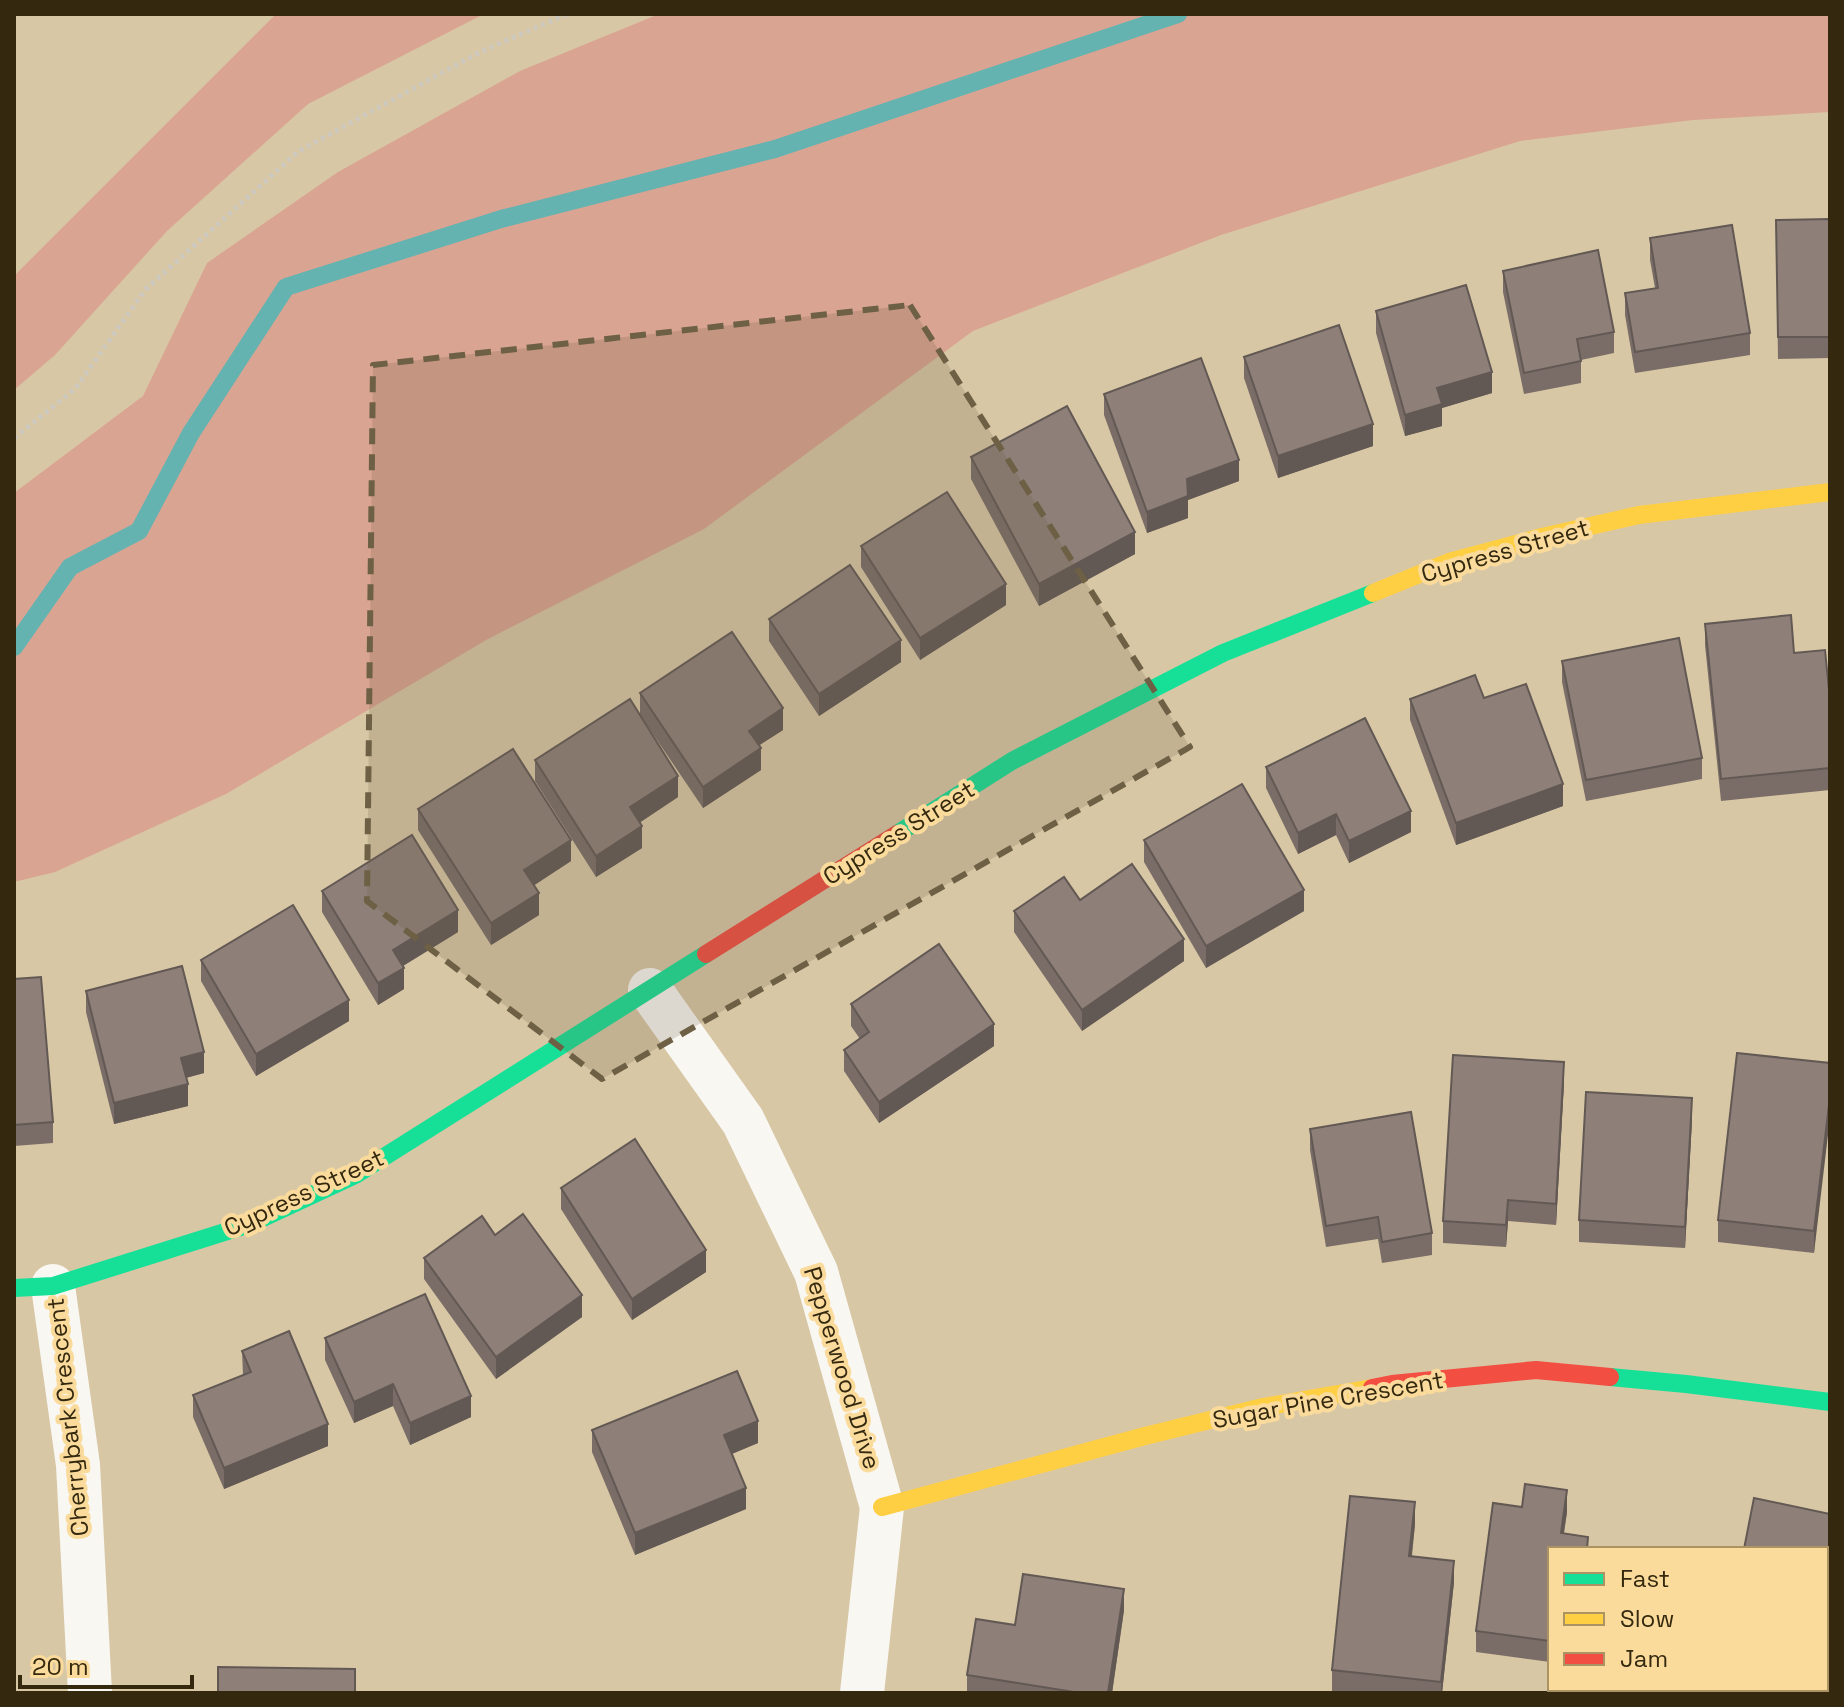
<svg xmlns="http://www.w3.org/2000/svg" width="1844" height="1707" viewBox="0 0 1844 1707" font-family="'Space Grotesk',sans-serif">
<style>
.forest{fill:#daa492}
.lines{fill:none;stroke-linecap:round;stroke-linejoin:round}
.stream{stroke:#64b3b1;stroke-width:18}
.path{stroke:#cec9be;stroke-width:5;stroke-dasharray:4 4;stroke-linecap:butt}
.street{stroke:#f9f7f2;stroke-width:44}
.fast{stroke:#16e098;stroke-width:18}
.slow{stroke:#ffcf43;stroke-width:18}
.jam{stroke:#f24e42;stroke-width:18}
.wall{fill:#7a6d67}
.shaded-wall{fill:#635954}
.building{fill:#8e7f78;stroke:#635954;stroke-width:2}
.marked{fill:#6d6044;fill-opacity:0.2;stroke:#6d6044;stroke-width:6;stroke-dasharray:16 10;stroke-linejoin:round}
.labels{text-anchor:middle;stroke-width:8;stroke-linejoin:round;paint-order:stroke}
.street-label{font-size:24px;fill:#34280f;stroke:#fadb9c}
</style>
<rect width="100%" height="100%" fill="#d8c7a5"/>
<g class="forest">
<path d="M 276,14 L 484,14 L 308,104 L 167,231 L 55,355 L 14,390 L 14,276 Z"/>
<path d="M 659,14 L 1830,14 L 1830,112 L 1693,120 L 1520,141 L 1221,235 L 973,331 L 704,529 L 488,639 L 226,794 L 55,872 L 14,882 L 14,493 L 143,396 L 207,263 L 338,172 L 520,71 Z"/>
</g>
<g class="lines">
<path class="stream" d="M 14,647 L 70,567 L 139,531 L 191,433 L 286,287 L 501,219 L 775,149 L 1178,14"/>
<path class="path" d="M 14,438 L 75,389 L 145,290 L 299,151 L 478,53 L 567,14"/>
<g class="street">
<path d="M 650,990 L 743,1121 L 816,1272 L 882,1507 L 862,1693"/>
<path d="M 53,1286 L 78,1465 L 90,1693"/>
</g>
<g class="fast">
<path d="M 897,834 L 1012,761 L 1223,653 L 1373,593"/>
<path d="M 14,1288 L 53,1286 L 250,1224 L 357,1174 L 706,954"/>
<path d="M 1610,1377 L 1686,1384 L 1830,1402"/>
</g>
<g class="slow">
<path d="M 1373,593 L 1449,562 L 1542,537 L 1639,515 L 1830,492"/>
<path d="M 882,1507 L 1145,1436 L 1263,1407 L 1372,1388"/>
</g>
<g class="jam">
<path d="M 706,954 L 897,834"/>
<path d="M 1372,1388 L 1392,1384 L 1536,1370 L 1610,1377"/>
</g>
</g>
<g class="wall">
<path d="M 1830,219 L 1830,358 L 1778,359 L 1776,220 Z"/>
<path d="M 1650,238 L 1750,333 L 1750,355 L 1635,373 L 1625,315 L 1625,293 L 1655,288 L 1650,260 Z"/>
<path d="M 1503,271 L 1614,332 L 1614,353 L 1581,360 L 1581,383 L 1524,394 L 1503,292 Z"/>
<path d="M 1376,311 L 1492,393 L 1442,408 L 1442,426 L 1405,436 L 1376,333 Z"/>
<path d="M 1244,357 L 1373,446 L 1278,478 L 1244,378 Z"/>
<path d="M 1104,394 L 1239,481 L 1188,500 L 1188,518 L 1147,533 L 1104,415 Z"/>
<path d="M 971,457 L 1135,554 L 1039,606 L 971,479 Z"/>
<path d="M 861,546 L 1006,605 L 920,660 L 861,567 Z"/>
<path d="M 769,619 L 901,662 L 819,716 L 769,641 Z"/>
<path d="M 1705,624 L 1794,653 L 1830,700 L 1830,790 L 1721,801 L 1705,645 Z"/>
<path d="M 1562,661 L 1702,758 L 1702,779 L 1586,801 L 1562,682 Z"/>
<path d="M 640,693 L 783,730 L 759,745 L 761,770 L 703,808 L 640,715 Z"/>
<path d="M 1484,698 L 1563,806 L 1456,845 L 1410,720 L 1410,699 Z"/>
<path d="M 535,760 L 678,797 L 639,823 L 642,848 L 596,877 L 535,781 Z"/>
<path d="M 1266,767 L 1411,832 L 1349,863 L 1336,835 L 1298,854 L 1266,788 Z"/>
<path d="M 418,809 L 571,861 L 534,885 L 539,915 L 491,945 L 418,830 Z"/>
<path d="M 1144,840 L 1304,911 L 1206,968 L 1144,862 Z"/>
<path d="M 322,891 L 458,932 L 403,966 L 404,989 L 378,1005 L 322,912 Z"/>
<path d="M 1080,900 L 1184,961 L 1082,1031 L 1014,932 L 1014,911 Z"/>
<path d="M 201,960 L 349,1021 L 256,1076 L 201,981 Z"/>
<path d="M 14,979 L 53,1122 L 53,1143 L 14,1146 Z"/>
<path d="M 86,991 L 204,1073 L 186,1078 L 188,1106 L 114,1124 L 86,1012 Z"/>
<path d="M 851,1004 L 994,1046 L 879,1123 L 844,1071 L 844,1050 L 860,1039 L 851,1026 Z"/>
<path d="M 1830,1063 L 1814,1253 L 1718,1242 L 1718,1220 Z"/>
<path d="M 1564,1083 L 1556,1225 L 1508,1221 L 1506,1247 L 1443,1243 L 1443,1221 Z"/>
<path d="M 1692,1120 L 1685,1248 L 1579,1242 L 1579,1220 Z"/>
<path d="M 1310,1129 L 1432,1233 L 1432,1255 L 1382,1263 L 1378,1239 L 1326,1247 L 1310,1150 Z"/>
<path d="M 561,1188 L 706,1272 L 632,1320 L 561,1209 Z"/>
<path d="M 424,1258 L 582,1317 L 496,1379 L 424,1279 Z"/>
<path d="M 325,1338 L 471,1417 L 410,1445 L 393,1406 L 354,1423 L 325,1360 Z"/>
<path d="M 242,1351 L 328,1446 L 224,1489 L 193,1417 L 193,1395 L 243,1375 Z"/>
<path d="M 592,1430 L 758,1443 L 732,1454 L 746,1509 L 635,1555 L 592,1452 Z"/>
<path d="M 1567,1512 L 1564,1534 L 1588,1549 L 1550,1549 L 1550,1662 L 1476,1652 L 1476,1631 Z"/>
<path d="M 1830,1514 L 1830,1646 L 1828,1656 L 1826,1655 L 1826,1549 Z"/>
<path d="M 1415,1524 L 1412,1556 L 1454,1582 L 1442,1693 L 1344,1693 L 1332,1692 L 1332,1670 Z"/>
<path d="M 1124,1610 L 1112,1693 L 967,1693 L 967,1675 L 1015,1625 Z"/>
</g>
<g class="shaded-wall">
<path d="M 1492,372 L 1492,393 L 1442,408 L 1442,426 L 1405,436 L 1405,415 L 1437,388 Z"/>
<path d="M 1373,424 L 1373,446 L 1278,478 L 1278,456 Z"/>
<path d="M 1239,460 L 1239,481 L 1188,500 L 1188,518 L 1147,533 L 1147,512 L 1187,479 Z"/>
<path d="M 1135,532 L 1135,554 L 1039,606 L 1039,584 Z"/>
<path d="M 1006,584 L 1006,605 L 920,660 L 920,638 Z"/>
<path d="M 901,640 L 901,662 L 819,716 L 819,694 Z"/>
<path d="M 783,708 L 783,730 L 749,752 L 749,731 Z"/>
<path d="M 761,748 L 761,770 L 703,808 L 703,787 Z"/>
<path d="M 678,776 L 678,797 L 630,829 L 630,807 Z"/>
<path d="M 1563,784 L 1563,806 L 1456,845 L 1456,823 Z"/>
<path d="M 1411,811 L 1411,832 L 1349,863 L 1349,841 Z"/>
<path d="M 1336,814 L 1336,835 L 1298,854 L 1298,833 Z"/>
<path d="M 642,826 L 642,848 L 596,877 L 596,856 Z"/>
<path d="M 571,840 L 571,861 L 524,892 L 524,870 Z"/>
<path d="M 1304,890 L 1304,911 L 1206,968 L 1206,946 Z"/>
<path d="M 539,893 L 539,915 L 491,945 L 491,923 Z"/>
<path d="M 458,910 L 458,932 L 393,972 L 393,950 Z"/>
<path d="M 1184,939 L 1184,961 L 1082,1031 L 1082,1010 Z"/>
<path d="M 404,968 L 404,989 L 378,1005 L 378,983 Z"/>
<path d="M 349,1000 L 349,1021 L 256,1076 L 256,1054 Z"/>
<path d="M 994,1024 L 994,1046 L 879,1123 L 879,1102 Z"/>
<path d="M 204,1052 L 204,1073 L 181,1079 L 181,1058 Z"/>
<path d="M 1564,1062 L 1564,1083 L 1556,1225 L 1556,1204 Z"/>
<path d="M 188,1084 L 188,1106 L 114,1124 L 114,1103 Z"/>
<path d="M 1830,1096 L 1830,1118 L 1814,1253 L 1814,1231 Z"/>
<path d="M 1692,1098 L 1692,1120 L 1685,1248 L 1685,1227 Z"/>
<path d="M 1508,1200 L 1508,1221 L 1506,1247 L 1506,1225 Z"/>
<path d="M 706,1250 L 706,1272 L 632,1320 L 632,1299 Z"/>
<path d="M 582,1295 L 582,1317 L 496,1379 L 496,1357 Z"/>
<path d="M 393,1384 L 393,1406 L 354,1423 L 354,1402 Z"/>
<path d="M 471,1396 L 471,1417 L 410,1445 L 410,1423 Z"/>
<path d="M 758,1421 L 758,1443 L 724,1457 L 724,1435 Z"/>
<path d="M 328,1424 L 328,1446 L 224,1489 L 224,1468 Z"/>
<path d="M 746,1488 L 746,1509 L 635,1555 L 635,1533 Z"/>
<path d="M 1567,1490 L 1567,1512 L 1561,1549 L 1561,1533 Z"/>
<path d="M 1415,1502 L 1415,1524 L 1409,1577 L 1409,1556 Z"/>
<path d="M 1454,1561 L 1454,1582 L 1442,1693 L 1441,1693 L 1441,1682 Z"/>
<path d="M 1124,1589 L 1124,1610 L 1112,1693 L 1108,1693 Z"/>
<path d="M 1830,1624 L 1830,1646 L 1828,1656 L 1828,1634 Z"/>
</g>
<g class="building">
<path d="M 1830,219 L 1830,337 L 1778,337 L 1776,220 Z"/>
<path d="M 1732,225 L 1750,333 L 1635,352 L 1625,293 L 1658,288 L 1650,238 Z"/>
<path d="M 1598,250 L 1614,332 L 1577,339 L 1581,361 L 1524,373 L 1503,271 Z"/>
<path d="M 1466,285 L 1492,372 L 1437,388 L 1442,404 L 1405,415 L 1376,311 Z"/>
<path d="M 1339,325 L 1373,424 L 1278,456 L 1244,357 Z"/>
<path d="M 1201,358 L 1239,460 L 1187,479 L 1188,496 L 1147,512 L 1104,394 Z"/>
<path d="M 1067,406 L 1135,532 L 1039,584 L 971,457 Z"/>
<path d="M 947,492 L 1006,584 L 920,638 L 861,546 Z"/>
<path d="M 850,565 L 901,640 L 819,694 L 769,619 Z"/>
<path d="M 1791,615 L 1794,653 L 1825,650 L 1830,700 L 1830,768 L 1721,779 L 1705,624 Z"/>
<path d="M 732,632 L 783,708 L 749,731 L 761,748 L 703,787 L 640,693 Z"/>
<path d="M 1679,638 L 1702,758 L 1586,780 L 1562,661 Z"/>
<path d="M 1475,675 L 1484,698 L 1526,684 L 1563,784 L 1456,823 L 1410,699 Z"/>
<path d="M 630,699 L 678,776 L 630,807 L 642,826 L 596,856 L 535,760 Z"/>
<path d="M 1365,718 L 1411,811 L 1349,841 L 1336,814 L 1298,833 L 1266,767 Z"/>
<path d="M 513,749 L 571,840 L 524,870 L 539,893 L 491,923 L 418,809 Z"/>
<path d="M 1242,784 L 1304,890 L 1206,946 L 1144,840 Z"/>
<path d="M 412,835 L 458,910 L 393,950 L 404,968 L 378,983 L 322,891 Z"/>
<path d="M 1132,864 L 1184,939 L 1082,1010 L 1014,911 L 1064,877 L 1080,900 Z"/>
<path d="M 293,905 L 349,1000 L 256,1054 L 201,960 Z"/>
<path d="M 939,944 L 994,1024 L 879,1102 L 844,1050 L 869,1032 L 851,1004 Z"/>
<path d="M 182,966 L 204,1052 L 181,1058 L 188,1084 L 114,1103 L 86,991 Z"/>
<path d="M 41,977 L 53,1122 L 14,1125 L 14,979 Z"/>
<path d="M 1737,1053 L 1830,1063 L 1830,1096 L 1814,1231 L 1718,1220 Z"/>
<path d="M 1453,1055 L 1564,1062 L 1556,1204 L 1508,1200 L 1506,1225 L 1443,1221 Z"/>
<path d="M 1586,1092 L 1692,1098 L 1685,1227 L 1579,1220 Z"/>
<path d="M 1411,1112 L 1432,1233 L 1382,1242 L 1378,1217 L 1326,1226 L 1310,1129 Z"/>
<path d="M 635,1139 L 706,1250 L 632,1299 L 561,1188 Z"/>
<path d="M 523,1214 L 582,1295 L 496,1357 L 424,1258 L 482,1216 L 495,1235 Z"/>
<path d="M 425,1294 L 471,1396 L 410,1423 L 393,1384 L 354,1402 L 325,1338 Z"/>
<path d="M 289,1331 L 328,1424 L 224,1468 L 193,1395 L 251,1372 L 242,1351 Z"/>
<path d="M 737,1371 L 758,1421 L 724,1435 L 746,1488 L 635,1533 L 592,1430 Z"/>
<path d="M 1525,1484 L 1567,1490 L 1561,1533 L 1588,1537 L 1587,1549 L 1550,1549 L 1550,1641 L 1476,1631 L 1493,1503 L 1522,1507 Z"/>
<path d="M 1350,1496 L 1415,1502 L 1409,1556 L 1454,1561 L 1441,1682 L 1332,1670 Z"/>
<path d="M 1754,1498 L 1830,1514 L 1830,1624 L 1828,1634 L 1826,1634 L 1826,1549 L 1744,1549 Z"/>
<path d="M 1023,1574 L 1124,1589 L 1108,1693 L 1080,1693 L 967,1675 L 976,1619 L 1015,1625 Z"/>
<path d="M 218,1667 L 355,1669 L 355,1693 L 218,1693 Z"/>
</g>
<path class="marked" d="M 910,305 L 1190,747 L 602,1079 L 367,901 L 373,365 Z"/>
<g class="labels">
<g class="street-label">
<text transform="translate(1505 551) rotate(-16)" y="8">Cypress Street</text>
<text transform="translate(899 833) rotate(-32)" y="8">Cypress Street</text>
<text transform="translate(304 1193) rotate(-25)" y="8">Cypress Street</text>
<text transform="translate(842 1368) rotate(73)" y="8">Pepperwood Drive</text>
<text transform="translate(1328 1400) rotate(-10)" y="8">Sugar Pine Crescent</text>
<text transform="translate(68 1417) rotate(-96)" y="8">Cherrybark Crescent</text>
</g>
</g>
<rect width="1844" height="1707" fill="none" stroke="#34280f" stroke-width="32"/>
<rect x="1548" y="1547" width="280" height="144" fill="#fadb9c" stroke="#ab9364" stroke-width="2"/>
<rect x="1564" y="1573" width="40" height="12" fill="#16e098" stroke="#ab9364" stroke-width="2"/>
<text x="1620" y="1587" font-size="24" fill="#34280f">Fast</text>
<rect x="1564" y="1613" width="40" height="12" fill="#ffcf43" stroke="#ab9364" stroke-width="2"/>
<text x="1620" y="1627" font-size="24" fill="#34280f">Slow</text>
<rect x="1564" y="1653" width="40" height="12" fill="#f24e42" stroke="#ab9364" stroke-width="2"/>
<text x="1620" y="1667" font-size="24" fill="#34280f">Jam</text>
<path d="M20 1675v12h172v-12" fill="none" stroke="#34280f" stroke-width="4"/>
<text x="32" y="1675" font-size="24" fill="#34280f" stroke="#fadb9c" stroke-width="6" paint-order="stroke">20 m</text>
</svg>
